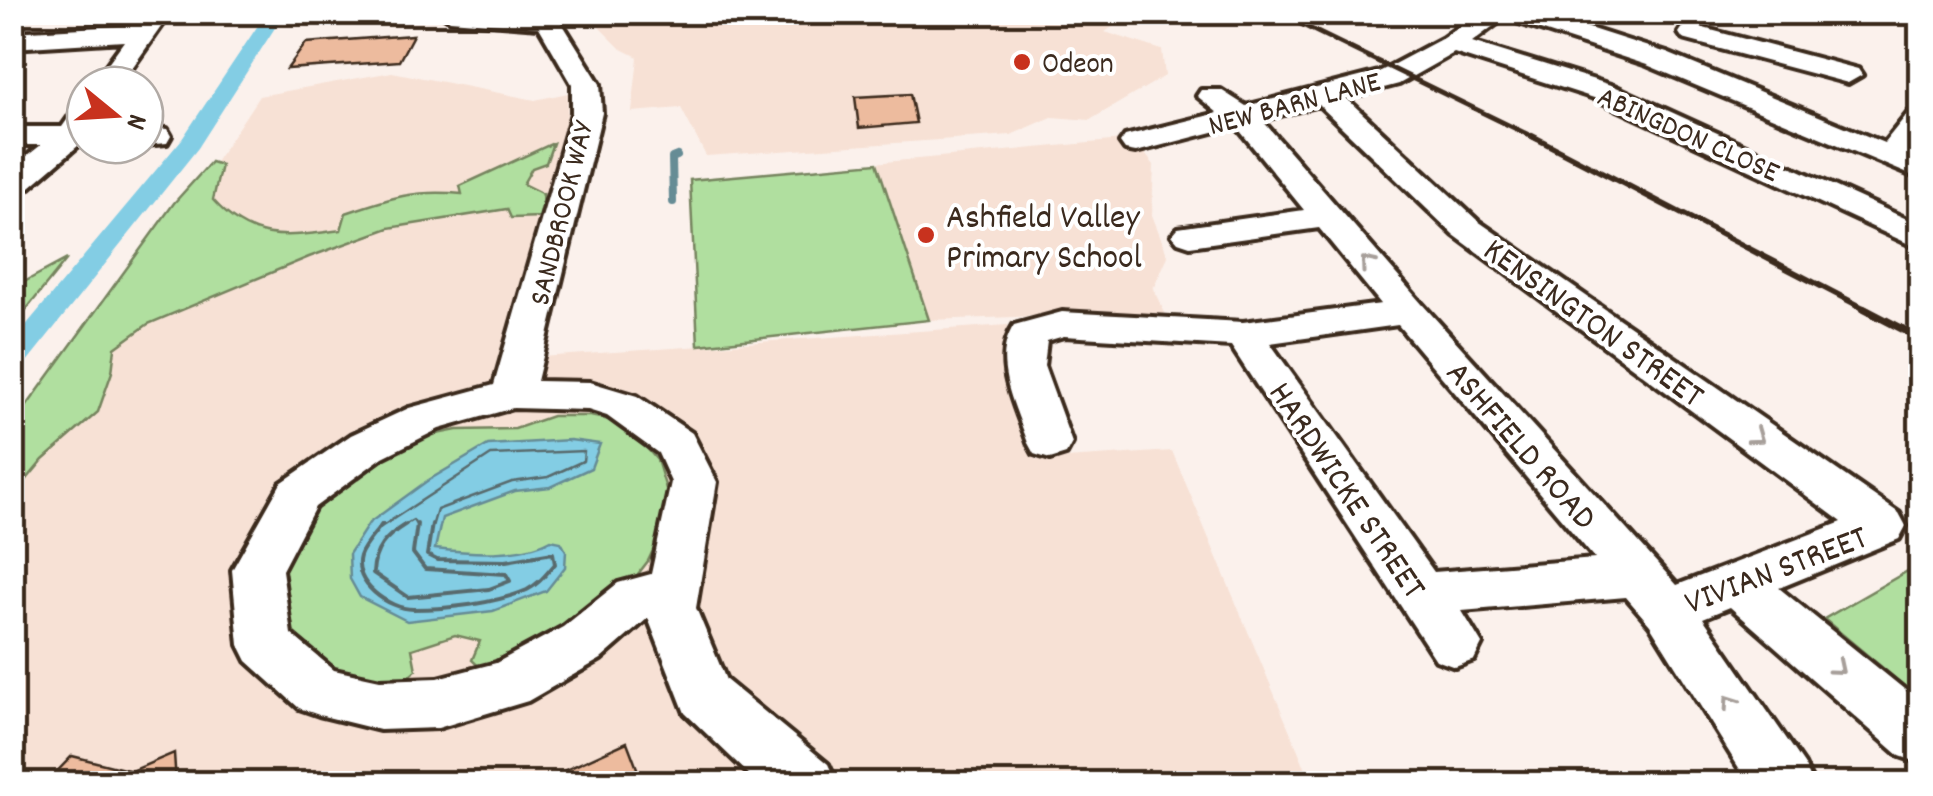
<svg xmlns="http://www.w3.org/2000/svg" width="1933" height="796" viewBox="0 0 1933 796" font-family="Dekko,sans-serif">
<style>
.built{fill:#f7e1d5}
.green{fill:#b0df9f;stroke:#76845e;stroke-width:2.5}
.water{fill:#83cde4;stroke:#668c95;stroke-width:2.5}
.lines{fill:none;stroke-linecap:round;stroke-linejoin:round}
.shore-far1{stroke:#586b6d;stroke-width:2.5}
.shore{stroke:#586b6d;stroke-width:4}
.stream{stroke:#668c95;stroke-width:8}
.canal{fill:#83cde4;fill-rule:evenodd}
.building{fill:#edbb9e;stroke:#3b2a1e;stroke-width:2.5}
.minor-casing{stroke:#3b2a1e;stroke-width:8}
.minor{fill:#fff;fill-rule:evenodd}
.rail-far2{stroke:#3b2a1e;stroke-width:5}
.rail-far1{stroke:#3b2a1e;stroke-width:6}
.rail{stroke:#3b2a1e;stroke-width:8}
.oneway{stroke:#a79f9a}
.poi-dot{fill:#c8321e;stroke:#fff;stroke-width:4}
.labels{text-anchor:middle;stroke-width:8;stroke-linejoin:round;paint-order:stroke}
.far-poi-label{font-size:30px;fill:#3b2a1e;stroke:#fff;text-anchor:start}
.far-street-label{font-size:30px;fill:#3b2a1e;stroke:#fff}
.poi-label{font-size:35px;fill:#3b2a1e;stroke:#fff;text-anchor:start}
.street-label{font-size:35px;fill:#3b2a1e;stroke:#fff}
</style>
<rect width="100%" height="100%" fill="#fbf1ec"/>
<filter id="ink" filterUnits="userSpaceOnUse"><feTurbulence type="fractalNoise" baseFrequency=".01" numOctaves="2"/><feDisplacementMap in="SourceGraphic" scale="20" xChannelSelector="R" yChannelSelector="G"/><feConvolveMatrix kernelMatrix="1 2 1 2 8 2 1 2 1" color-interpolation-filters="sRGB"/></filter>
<g filter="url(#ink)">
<g class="built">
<path d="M 569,13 L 1134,13 L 1105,32 L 1162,50 L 1165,76 L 1090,120 L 1052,117 L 1011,135 L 706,156 L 681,108 L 632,112 L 638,57 L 620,48 L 591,19 Z"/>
<path d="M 392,72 L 535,100 L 568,93 L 565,151 L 512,359 L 1008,325 L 1036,460 L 1172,451 L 1308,774 L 1306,784 L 13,783 L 12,469 L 259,96 Z"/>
<path d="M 1133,139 L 1154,165 L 1152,215 L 1168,256 L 1153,289 L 1167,317 L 1129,313 L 929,320 L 698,345 L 690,180 Z"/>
</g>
<g class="green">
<path d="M 553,143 L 546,163 L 532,168 L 523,184 L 543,194 L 541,217 L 511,218 L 507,209 L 389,228 L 309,257 L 148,324 L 115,348 L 112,372 L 98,412 L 43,460 L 13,496 L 13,425 L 174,203 L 211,162 L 221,165 L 213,200 C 252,244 287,237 341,230 L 346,213 C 390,198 415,189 462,194 L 460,186 Z"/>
<path d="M 877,163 L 929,320 L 698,345 L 690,180 Z"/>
<path d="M 67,259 L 13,326 L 13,288 Z"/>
<path d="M 552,416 L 590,416 L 620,422 L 632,431 L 657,460 L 667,492 L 667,521 L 648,561 L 611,609 L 490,677 L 472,660 L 480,641 L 455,635 L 412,649 L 416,670 L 387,693 L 324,667 L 282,636 L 281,562 L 306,509 L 401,441 L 457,430 L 515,429 Z"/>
<path d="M 1920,564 L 1920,699 L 1824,619 Z"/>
</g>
<path class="water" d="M 570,440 L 600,444 L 591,468 L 550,487 L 515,491 L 442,518 L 435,549 C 469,553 520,557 551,540 L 561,542 L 566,551 L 565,567 L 546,591 L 493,611 L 407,621 L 360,597 L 350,579 L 349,554 L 369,523 L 427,481 L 488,445 Z"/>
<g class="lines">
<g class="shore-far1">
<path d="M 381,527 L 491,455 L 584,451 L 583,461 L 548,477 L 512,482 L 437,510 L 432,527"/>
<path d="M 401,527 L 413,520 L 417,527"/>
</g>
<g class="shore">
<path d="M 382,524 C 376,533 363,546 360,556 C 352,583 389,609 413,609 C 448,609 494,604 527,590 C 539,584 546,574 555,564 L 553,553 L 506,561 L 437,560 L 427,555 L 432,524"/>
<path d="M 406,524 C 385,537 374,549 373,573 L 408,597 L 489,589 L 510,581 L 506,574 L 425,569 L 413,553 L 417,524"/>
</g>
<path class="stream" d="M 673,202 L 672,158 L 677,156"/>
<path class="canal" d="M 267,12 L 285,12 L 198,148 L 22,368 L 12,370 L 12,342 L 182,139 Z"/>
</g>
<g class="building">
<path d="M 413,35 L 399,61 L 287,69 L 306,43 Z"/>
<path d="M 910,94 L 916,123 L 859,128 L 855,97 Z"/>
<path d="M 627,742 L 643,784 L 535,784 Z"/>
<path d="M 174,753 L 176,784 L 45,784 L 72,756 L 132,771 Z"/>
</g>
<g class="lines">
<defs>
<g id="minor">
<path d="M 145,12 L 165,12 L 168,17 L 120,85 L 92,85 L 124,41 L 12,48 L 12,32 L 136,25 Z"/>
<path d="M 438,12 L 557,15 L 600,84 L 602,113 L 537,381 L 590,382 L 637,396 L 692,433 L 717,482 L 696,608 L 726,680 L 828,764 L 837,784 L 759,784 L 755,780 L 685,713 L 648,618 L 601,659 L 528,701 L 438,728 L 380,730 L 319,715 L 299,708 L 247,661 L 239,645 L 232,570 L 281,483 L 351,435 L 409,408 L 494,385 L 572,113 L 572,84 L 539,27 L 450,20 ZM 513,408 L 588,410 L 607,416 L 658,453 L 671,482 L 651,574 L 618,583 L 563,627 L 496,663 L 438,678 L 380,680 L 334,670 L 291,634 L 282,570 L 315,507 L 383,457 L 439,429 Z"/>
<path d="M 1479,12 L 1539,12 L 1667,53 L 1884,143 L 1909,112 L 1920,109 L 1920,137 L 1909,153 L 1920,158 L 1920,179 L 1647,65 L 1504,18 L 1472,42 L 1614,86 L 1920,225 L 1920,249 L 1594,98 L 1454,53 L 1399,84 L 1346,98 L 1478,221 L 1899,513 L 1906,526 L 1899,539 L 1779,588 L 1920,702 L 1920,763 L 1900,756 L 1730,607 L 1703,618 L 1804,764 L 1813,784 L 1749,784 L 1650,625 L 1626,597 L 1462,611 L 1482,644 L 1474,660 L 1455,667 L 1436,660 L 1231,346 L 1064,336 L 1047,341 L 1044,366 L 1072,443 L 1066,454 L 1050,459 L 1034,454 L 1028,443 C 1016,407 990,361 1014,325 L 1062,312 L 1243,322 L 1381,304 L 1319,228 L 1190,246 L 1178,242 L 1172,235 L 1178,228 L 1304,210 L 1236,126 L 1136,152 L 1125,150 L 1120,143 L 1125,136 L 1218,113 L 1197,96 L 1201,90 L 1221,90 L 1246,106 L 1379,72 L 1443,38 ZM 1319,105 L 1454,235 L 1842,522 L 1677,585 L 1422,304 L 1262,120 ZM 1398,325 L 1595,559 L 1434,572 L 1270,343 Z"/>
<path d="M 1692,25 L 1858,69 L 1862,75 L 1848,83 L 1683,39 L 1679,33 L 1683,27 Z"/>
<path d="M 85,107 L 85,144 L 79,145 L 24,192 L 12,195 L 12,168 L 41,145 L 12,145 L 12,127 L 62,127 L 74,110 Z"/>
<path d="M 145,127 L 167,129 L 171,136 L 167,143 L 144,145 Z"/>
</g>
</defs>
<use href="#minor" class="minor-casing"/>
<use href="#minor" class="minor"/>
<path class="rail-far2" d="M 1276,12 L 1537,139"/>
<path class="rail-far1" d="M 1532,136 L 1869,311"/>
<path class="rail" d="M 1864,309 L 1920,338"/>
</g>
<defs><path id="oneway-chevron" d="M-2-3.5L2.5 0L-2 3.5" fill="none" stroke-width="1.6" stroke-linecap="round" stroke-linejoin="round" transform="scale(2.5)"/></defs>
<g class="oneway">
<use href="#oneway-chevron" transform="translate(1367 263) rotate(-130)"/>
<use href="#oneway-chevron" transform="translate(1757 437) rotate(36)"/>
<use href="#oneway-chevron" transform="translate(1838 668) rotate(40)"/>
<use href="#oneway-chevron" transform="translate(1730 702) rotate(-124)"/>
</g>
</g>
<g class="poi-dot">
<circle cx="1022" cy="62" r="10"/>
<circle cx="926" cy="235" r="10"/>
</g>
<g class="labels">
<g class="far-poi-label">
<text x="1042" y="72">Odeon</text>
</g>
<g class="far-street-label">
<text transform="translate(1294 102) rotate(-15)" y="10">NEW BARN LANE</text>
<text transform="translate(1689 133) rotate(24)" y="10">ABINGDON CLOSE</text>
<text transform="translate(560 213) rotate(-76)" y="10">SANDBROOK WAY</text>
</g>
<g class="poi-label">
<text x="946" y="227">Ashfield Valley<tspan x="946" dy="40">Primary School</tspan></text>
</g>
<g class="street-label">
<text transform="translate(1595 321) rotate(36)" y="12">KENSINGTON STREET</text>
<text transform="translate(1523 444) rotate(49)" y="12">ASHFIELD ROAD</text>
<text transform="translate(1349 489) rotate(56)" y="12">HARDWICKE STREET</text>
<text transform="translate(1775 568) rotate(-21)" y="12">VIVIAN STREET</text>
</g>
</g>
<rect width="1933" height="796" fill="none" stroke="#fff" stroke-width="50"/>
<rect x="25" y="25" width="1883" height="746" fill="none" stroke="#3b2a1e" stroke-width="4" filter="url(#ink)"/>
<g transform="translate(115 115) rotate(108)"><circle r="48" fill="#ffffff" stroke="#b1aaa5" stroke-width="2.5"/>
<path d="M0-8L18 38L0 25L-18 38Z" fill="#c8321e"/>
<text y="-15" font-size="28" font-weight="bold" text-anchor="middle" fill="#3b2a1e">N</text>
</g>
</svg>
